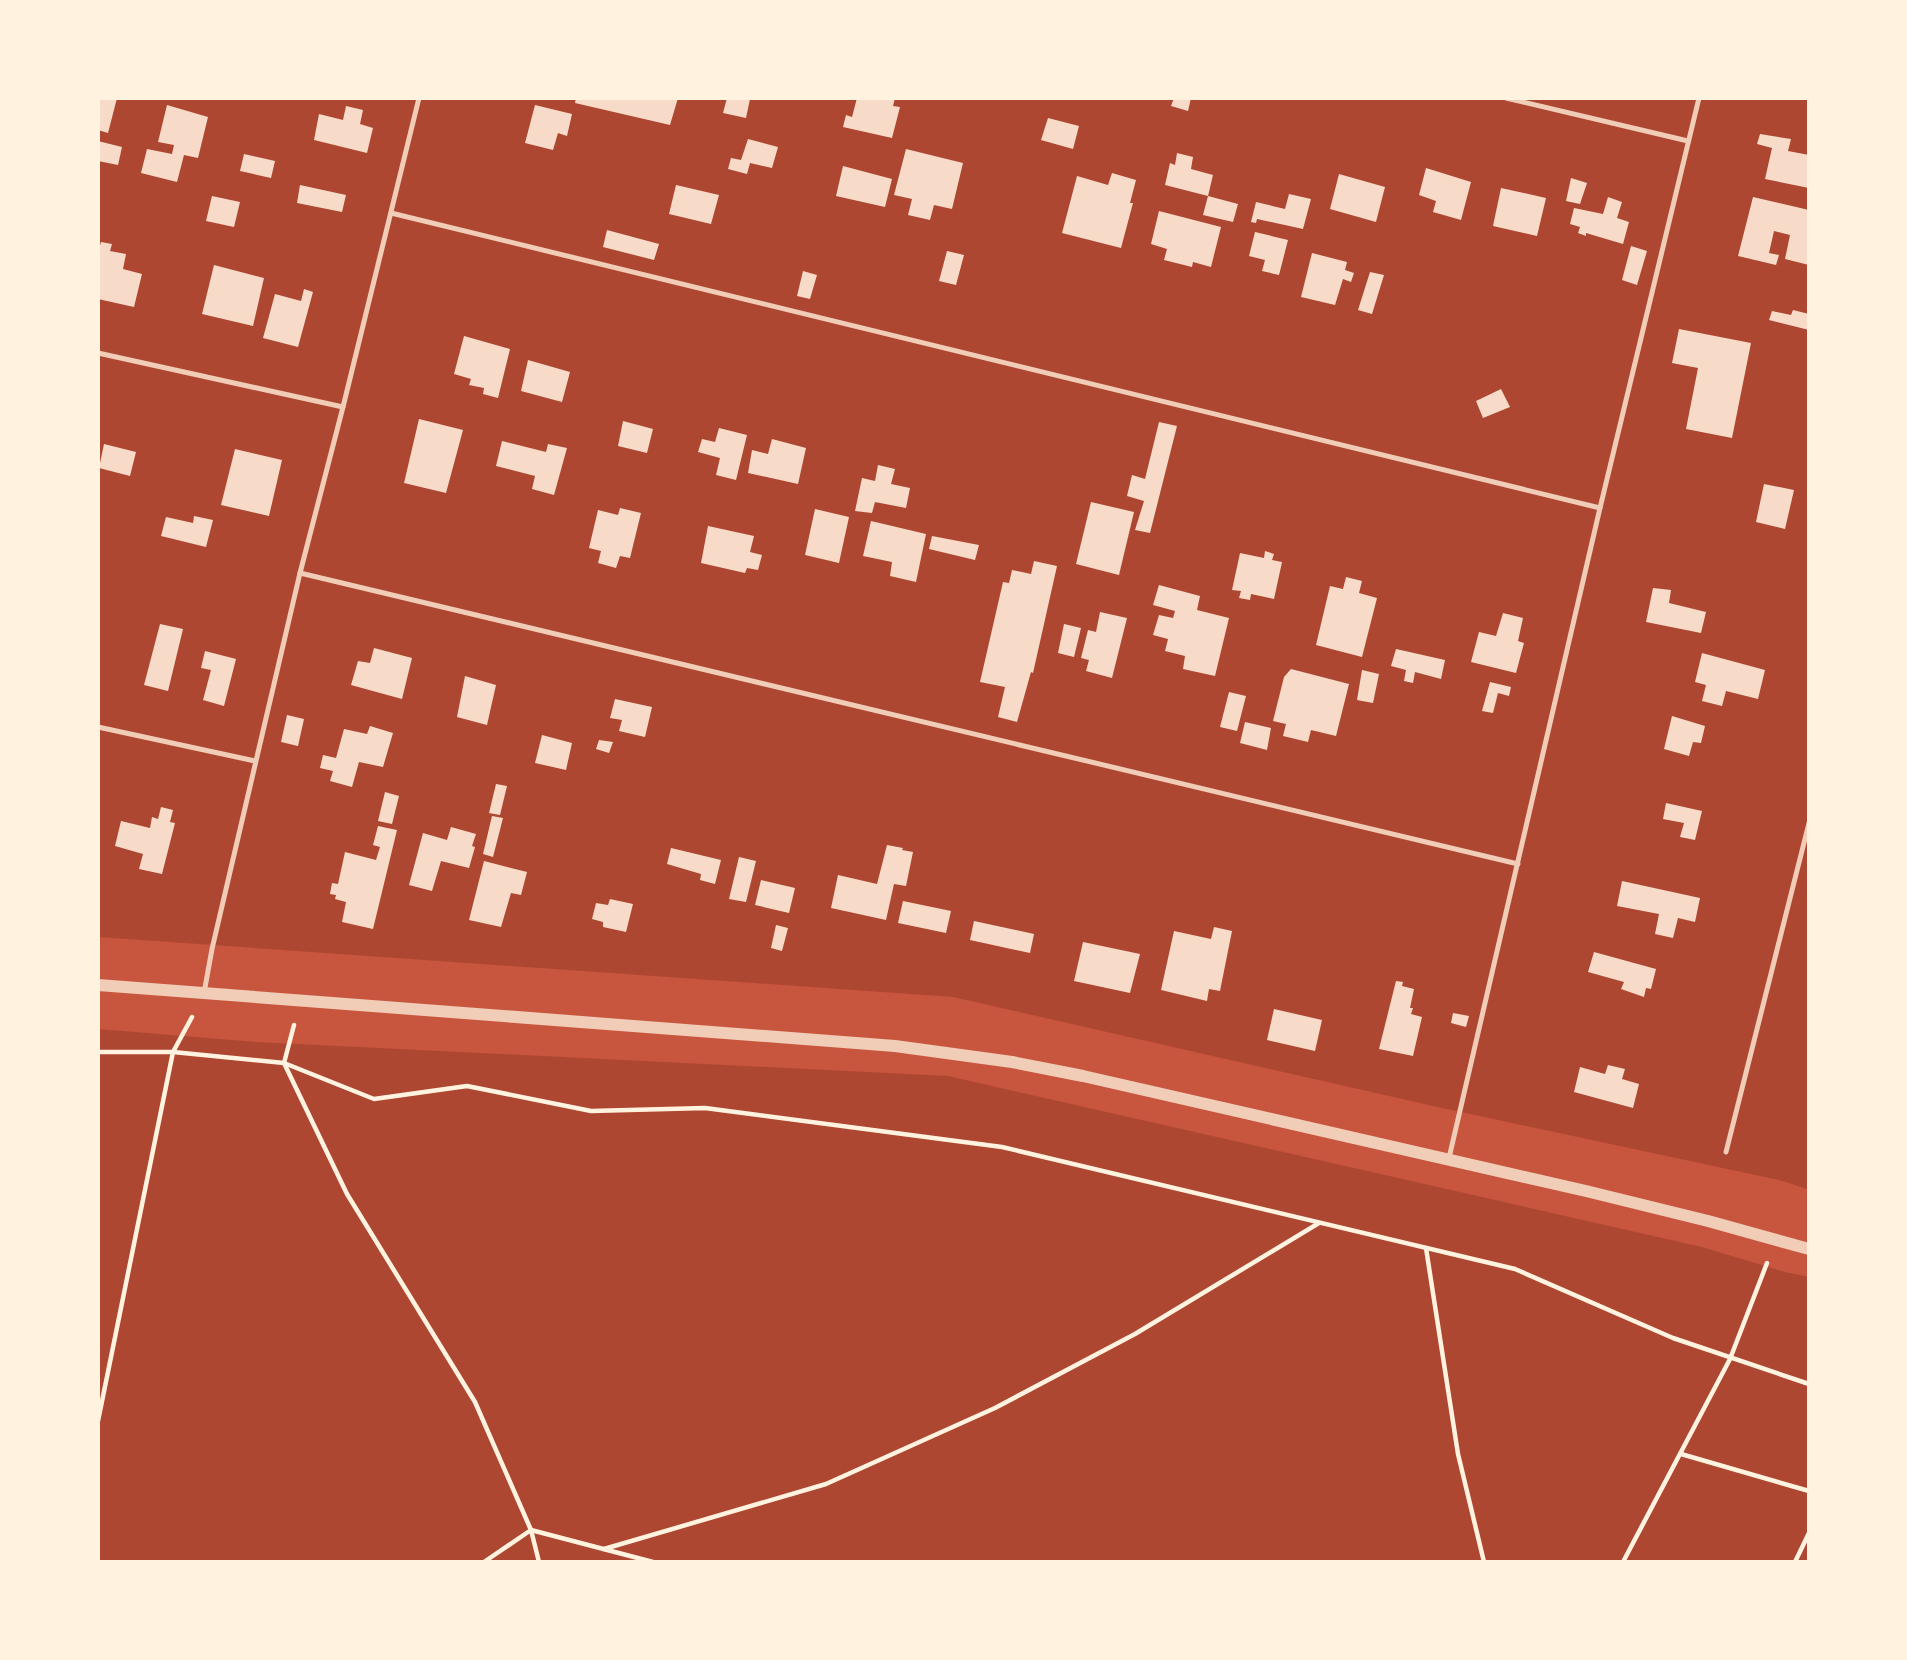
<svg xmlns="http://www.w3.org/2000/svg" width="1907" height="1660" viewBox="0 0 1907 1660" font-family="Merriweather,serif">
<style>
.green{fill:#ae4732}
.building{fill:#f7dbc8}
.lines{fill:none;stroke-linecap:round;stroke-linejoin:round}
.path{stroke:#fff3e0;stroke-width:4.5}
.service{stroke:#f1ccb7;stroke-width:5}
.tertiary{stroke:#f1ccb7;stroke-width:12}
</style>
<rect width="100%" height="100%" fill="#c8553d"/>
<g class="green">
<path d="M 98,98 L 1809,98 L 1809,1190 L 1783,1181 L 1442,1108 L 953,997 L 98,937 Z"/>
<path d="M 98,1029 L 257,1042 L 948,1076 L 1702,1247 L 1785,1272 L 1809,1277 L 1809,1562 L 98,1562 Z"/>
</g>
<g class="building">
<path d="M 98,98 L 117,98 L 108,133 L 98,130 Z"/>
<path d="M 576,98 L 678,98 L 670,125 L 575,103 Z"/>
<path d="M 727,98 L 750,99 L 746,118 L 723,113 Z"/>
<path d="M 857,98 L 895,98 L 893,106 L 900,107 L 892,138 L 843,127 L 846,115 L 852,117 Z"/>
<path d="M 1174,98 L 1191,98 L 1188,111 L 1171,106 Z"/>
<path d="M 167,105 L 208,117 L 198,158 L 184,155 L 177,182 L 141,173 L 147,149 L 172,154 L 174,145 L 158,142 Z"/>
<path d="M 535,105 L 572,114 L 567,136 L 558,133 L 553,150 L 525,143 Z"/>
<path d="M 346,106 L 363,110 L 360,124 L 373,128 L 367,153 L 314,140 L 319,114 L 343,120 Z"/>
<path d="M 1048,118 L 1079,126 L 1073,149 L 1041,140 Z"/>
<path d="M 1760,134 L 1791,139 L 1788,151 L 1809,155 L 1809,188 L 1765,179 L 1772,148 L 1757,144 Z"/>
<path d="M 748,139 L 778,147 L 772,168 L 750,163 L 747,174 L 728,169 L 731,158 L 741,160 Z"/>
<path d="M 98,141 L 122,147 L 118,165 L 98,161 Z"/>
<path d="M 906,149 L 963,163 L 952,209 L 934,205 L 930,220 L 908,215 L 912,199 L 894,195 Z"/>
<path d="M 1177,153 L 1193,157 L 1191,169 L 1213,175 L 1208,196 L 1165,185 L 1170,163 L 1175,165 Z"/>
<path d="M 244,154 L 275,161 L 271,178 L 240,171 Z"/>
<path d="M 843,166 L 892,179 L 885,207 L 836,196 Z"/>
<path d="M 1426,168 L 1471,182 L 1461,220 L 1433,212 L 1436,201 L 1419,195 Z"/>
<path d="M 1112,173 L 1136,180 L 1130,203 L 1133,203 L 1121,248 L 1062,233 L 1077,176 L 1108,185 Z"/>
<path d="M 1339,174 L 1385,187 L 1376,222 L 1330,209 Z"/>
<path d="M 1571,178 L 1587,183 L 1580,204 L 1566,201 Z"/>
<path d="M 300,185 L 346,195 L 342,212 L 297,203 Z"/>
<path d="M 676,185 L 719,195 L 711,224 L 669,214 Z"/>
<path d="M 1501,188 L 1546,198 L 1537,236 L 1493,226 Z"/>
<path d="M 1289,194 L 1311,199 L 1303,229 L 1257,219 L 1256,223 L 1251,222 L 1256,202 L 1285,209 Z"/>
<path d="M 212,196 L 240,202 L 234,227 L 206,221 Z"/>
<path d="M 1208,196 L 1238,204 L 1233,222 L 1203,215 Z"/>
<path d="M 1608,197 L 1622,202 L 1617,218 L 1629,222 L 1623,244 L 1586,233 L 1586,236 L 1578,233 L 1580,227 L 1570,224 L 1574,208 L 1603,214 Z"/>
<path d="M 1753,197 L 1809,210 L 1809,265 L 1785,259 L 1790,235 L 1774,231 L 1769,253 L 1779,255 L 1776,265 L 1738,256 Z"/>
<path d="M 1159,211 L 1221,227 L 1211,267 L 1193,262 L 1192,267 L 1164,260 L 1167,249 L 1151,244 Z"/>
<path d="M 607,230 L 659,244 L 654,260 L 603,247 Z"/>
<path d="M 1255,232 L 1288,240 L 1279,275 L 1262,271 L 1265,260 L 1249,256 Z"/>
<path d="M 101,242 L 112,244 L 110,251 L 126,254 L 123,269 L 142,274 L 134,307 L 98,299 L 98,253 Z"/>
<path d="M 1631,246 L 1647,251 L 1637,285 L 1622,280 Z"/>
<path d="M 947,251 L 964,255 L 956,285 L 939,281 Z"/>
<path d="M 1312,253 L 1347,262 L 1345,270 L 1354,273 L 1351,282 L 1343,279 L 1335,305 L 1301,297 Z"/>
<path d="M 214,265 L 264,278 L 253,326 L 202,314 Z"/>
<path d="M 803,271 L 817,275 L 810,299 L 797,296 Z"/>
<path d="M 1370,272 L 1384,275 L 1372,314 L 1358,310 Z"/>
<path d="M 304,289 L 313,292 L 298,347 L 263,338 L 275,294 L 301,301 Z"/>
<path d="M 1793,310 L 1809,314 L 1809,330 L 1769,320 L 1772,311 L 1791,315 Z"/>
<path d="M 1679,329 L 1751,343 L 1732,438 L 1686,429 L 1698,368 L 1672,363 Z"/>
<path d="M 464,336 L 510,349 L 498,398 L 483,394 L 484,388 L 469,385 L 471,379 L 454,374 Z"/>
<path d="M 528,360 L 570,372 L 562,402 L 521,391 Z"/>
<path d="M 1501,389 L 1510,407 L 1483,418 L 1476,401 Z"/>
<path d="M 419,419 L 463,430 L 446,493 L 404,483 Z"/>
<path d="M 623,421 L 653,429 L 647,453 L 618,446 Z"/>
<path d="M 1159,422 L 1177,426 L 1150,533 L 1135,530 L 1144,501 L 1127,496 L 1132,475 L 1145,479 Z"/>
<path d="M 719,428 L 747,435 L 736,480 L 716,475 L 720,458 L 698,452 L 702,439 L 715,442 Z"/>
<path d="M 772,439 L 806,448 L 798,484 L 748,473 L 752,450 L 768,454 Z"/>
<path d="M 502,441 L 546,452 L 548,444 L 567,448 L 554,495 L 532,489 L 535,476 L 496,466 Z"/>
<path d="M 104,444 L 136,452 L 130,476 L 99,468 Z"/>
<path d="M 235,449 L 282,460 L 269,516 L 221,505 Z"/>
<path d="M 878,465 L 895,469 L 891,484 L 910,488 L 906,508 L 875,502 L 872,513 L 855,511 L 862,478 L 875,481 Z"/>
<path d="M 1764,484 L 1794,490 L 1785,529 L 1756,522 Z"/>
<path d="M 1091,502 L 1134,512 L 1119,575 L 1076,564 Z"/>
<path d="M 620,508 L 641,513 L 630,558 L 620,556 L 616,568 L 598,563 L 601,551 L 589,548 L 598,510 L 618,515 Z"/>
<path d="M 815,509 L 849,517 L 839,563 L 805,555 Z"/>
<path d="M 194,516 L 213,520 L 206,547 L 161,536 L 166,517 L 193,523 Z"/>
<path d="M 871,521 L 926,534 L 916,582 L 890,576 L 892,562 L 863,556 Z"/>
<path d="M 708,526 L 754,536 L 750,552 L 762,555 L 758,570 L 747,568 L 745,573 L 701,563 Z"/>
<path d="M 932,536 L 979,545 L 975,560 L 929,549 Z"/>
<path d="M 1265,551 L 1274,554 L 1272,560 L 1282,562 L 1274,599 L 1251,594 L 1250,600 L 1239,598 L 1241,591 L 1232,590 L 1240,553 L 1264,558 Z"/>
<path d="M 1034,561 L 1057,566 L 1033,673 L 1031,672 L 1017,722 L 998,717 L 1005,687 L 980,682 L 1003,582 L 1009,583 L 1012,570 L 1031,574 Z"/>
<path d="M 1346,577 L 1362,581 L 1359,593 L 1377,598 L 1362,657 L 1316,645 L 1330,586 L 1343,589 Z"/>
<path d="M 1159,585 L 1200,596 L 1197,610 L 1229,618 L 1215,676 L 1183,669 L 1185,656 L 1165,651 L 1168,639 L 1153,635 L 1159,615 L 1173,618 L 1175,611 L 1153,605 Z"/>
<path d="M 1653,588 L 1671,590 L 1669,603 L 1706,612 L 1701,633 L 1646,622 Z"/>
<path d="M 1100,612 L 1127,618 L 1112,678 L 1086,671 L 1089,660 L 1081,658 L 1088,630 L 1096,632 Z"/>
<path d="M 1503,613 L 1523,618 L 1518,641 L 1524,643 L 1516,673 L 1471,662 L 1479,632 L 1496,636 Z"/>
<path d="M 160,624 L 183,629 L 168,691 L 144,685 Z"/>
<path d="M 1064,624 L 1081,628 L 1074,657 L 1058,653 Z"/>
<path d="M 374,648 L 412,658 L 402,699 L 351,685 L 358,661 L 370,663 Z"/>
<path d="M 1396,649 L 1445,660 L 1441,679 L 1415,672 L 1413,683 L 1404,681 L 1406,670 L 1391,666 Z"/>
<path d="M 205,651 L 236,659 L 224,706 L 203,700 L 211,670 L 201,668 Z"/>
<path d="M 1702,653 L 1765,670 L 1758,699 L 1726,691 L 1722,706 L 1702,701 L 1706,685 L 1695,682 Z"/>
<path d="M 1291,669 L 1349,684 L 1336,736 L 1311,730 L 1308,742 L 1283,736 L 1286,724 L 1273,721 L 1284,677 Z"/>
<path d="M 1362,670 L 1379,674 L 1373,703 L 1357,700 Z"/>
<path d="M 465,676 L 496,685 L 487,725 L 457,717 Z"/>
<path d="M 1490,682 L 1511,687 L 1509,696 L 1498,693 L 1493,713 L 1482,711 Z"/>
<path d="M 1229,692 L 1246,696 L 1237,731 L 1220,727 Z"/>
<path d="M 615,699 L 652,707 L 645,737 L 619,731 L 622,720 L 610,718 Z"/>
<path d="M 287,715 L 304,719 L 298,746 L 281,742 Z"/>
<path d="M 1672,716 L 1705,726 L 1701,743 L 1693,742 L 1689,756 L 1664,749 Z"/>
<path d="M 1245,722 L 1271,728 L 1267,750 L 1240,743 Z"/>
<path d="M 370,726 L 393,733 L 383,767 L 359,762 L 352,787 L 330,781 L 333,771 L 320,768 L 323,755 L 336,758 L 344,729 L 367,734 Z"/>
<path d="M 542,735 L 572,743 L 566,770 L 535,763 Z"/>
<path d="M 599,740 L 613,742 L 609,753 L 596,749 Z"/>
<path d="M 496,784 L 507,786 L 500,815 L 489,813 Z"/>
<path d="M 385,792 L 399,796 L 392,824 L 378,821 Z"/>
<path d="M 1666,803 L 1702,811 L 1695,840 L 1680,837 L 1684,823 L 1663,819 Z"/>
<path d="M 161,807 L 173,810 L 170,822 L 175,823 L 162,874 L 139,869 L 143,854 L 115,846 L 121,821 L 150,828 L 152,817 L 158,819 Z"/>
<path d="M 492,816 L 503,818 L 493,857 L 483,854 Z"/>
<path d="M 378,826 L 397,830 L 373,929 L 342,922 L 346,902 L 335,899 L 336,895 L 330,894 L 332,883 L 338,884 L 345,852 L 376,860 L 380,847 L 373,845 Z"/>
<path d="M 451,827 L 476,834 L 472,846 L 475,847 L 469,868 L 441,861 L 432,891 L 409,885 L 423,833 L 447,840 Z"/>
<path d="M 887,845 L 903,848 L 902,850 L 913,852 L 906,886 L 894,884 L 886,920 L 831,908 L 838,875 L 877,884 Z"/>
<path d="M 671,848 L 721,860 L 715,884 L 700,880 L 701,874 L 667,864 Z"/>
<path d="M 739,857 L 756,861 L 746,902 L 729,899 Z"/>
<path d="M 484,861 L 527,872 L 521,895 L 511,893 L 501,927 L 469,920 Z"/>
<path d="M 761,880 L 795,888 L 789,913 L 755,905 Z"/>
<path d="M 1622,881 L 1700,898 L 1695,922 L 1678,918 L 1673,938 L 1655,934 L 1659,914 L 1617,906 Z"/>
<path d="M 610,899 L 633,904 L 626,932 L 603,927 L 603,922 L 592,919 L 596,903 L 608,905 Z"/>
<path d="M 903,901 L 951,911 L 946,933 L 898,923 Z"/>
<path d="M 974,921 L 1034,934 L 1030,953 L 970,940 Z"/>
<path d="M 776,925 L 788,928 L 782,951 L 771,948 Z"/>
<path d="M 1214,927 L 1232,931 L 1220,991 L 1209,989 L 1207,1001 L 1161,990 L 1174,931 L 1211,939 Z"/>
<path d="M 1083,942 L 1140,954 L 1130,993 L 1074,981 Z"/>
<path d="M 1594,952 L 1656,969 L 1651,989 L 1646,988 L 1644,997 L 1621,989 L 1624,982 L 1588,972 Z"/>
<path d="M 1396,981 L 1403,982 L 1402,986 L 1414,989 L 1410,1008 L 1413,1008 L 1411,1014 L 1422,1017 L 1413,1056 L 1379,1049 Z"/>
<path d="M 1274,1009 L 1322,1020 L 1315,1051 L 1267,1040 Z"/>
<path d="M 1453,1013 L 1469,1016 L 1466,1027 L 1451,1023 Z"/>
<path d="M 1608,1065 L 1625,1069 L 1622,1079 L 1639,1084 L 1633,1108 L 1574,1092 L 1580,1067 L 1605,1074 Z"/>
</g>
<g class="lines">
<g class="path">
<path d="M 294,1025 L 284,1063 L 347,1194 L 475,1402 L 531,1530 L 539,1562"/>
<path d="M 98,1052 L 173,1052 L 284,1063 L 374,1099 L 467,1086 L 591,1111 L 705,1108 L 1002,1147 L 1515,1269 L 1673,1338 L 1809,1384"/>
<path d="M 1426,1248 L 1458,1454 L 1484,1562"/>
<path d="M 98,1421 L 173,1052 L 192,1017"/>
<path d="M 1681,1454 L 1809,1491"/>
<path d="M 604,1549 L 826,1484 L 995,1408 L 1135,1334 L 1319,1223"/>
<path d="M 484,1562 L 531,1530 L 653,1562"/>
<path d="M 1623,1562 L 1730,1359 L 1767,1263"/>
<path d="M 1795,1562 L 1809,1533"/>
</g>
<g class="service">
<path d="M 1506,98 L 1688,141"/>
<path d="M 391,213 L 1600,508"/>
<path d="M 98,353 L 343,407"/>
<path d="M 300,573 L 1518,864"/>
<path d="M 98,727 L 255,761"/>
<path d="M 204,993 L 212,949 L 300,573 L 343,407 L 419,98"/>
<path d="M 1726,1152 L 1809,823"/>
<path d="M 1449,1158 L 1600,508 L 1699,98"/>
</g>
<path class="tertiary" d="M 98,985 L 895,1046 L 1012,1062 L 1083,1076 L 1586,1191 L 1708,1221 L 1809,1249"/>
</g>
<rect width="1907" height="1660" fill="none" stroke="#fff3e0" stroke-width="200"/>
</svg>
